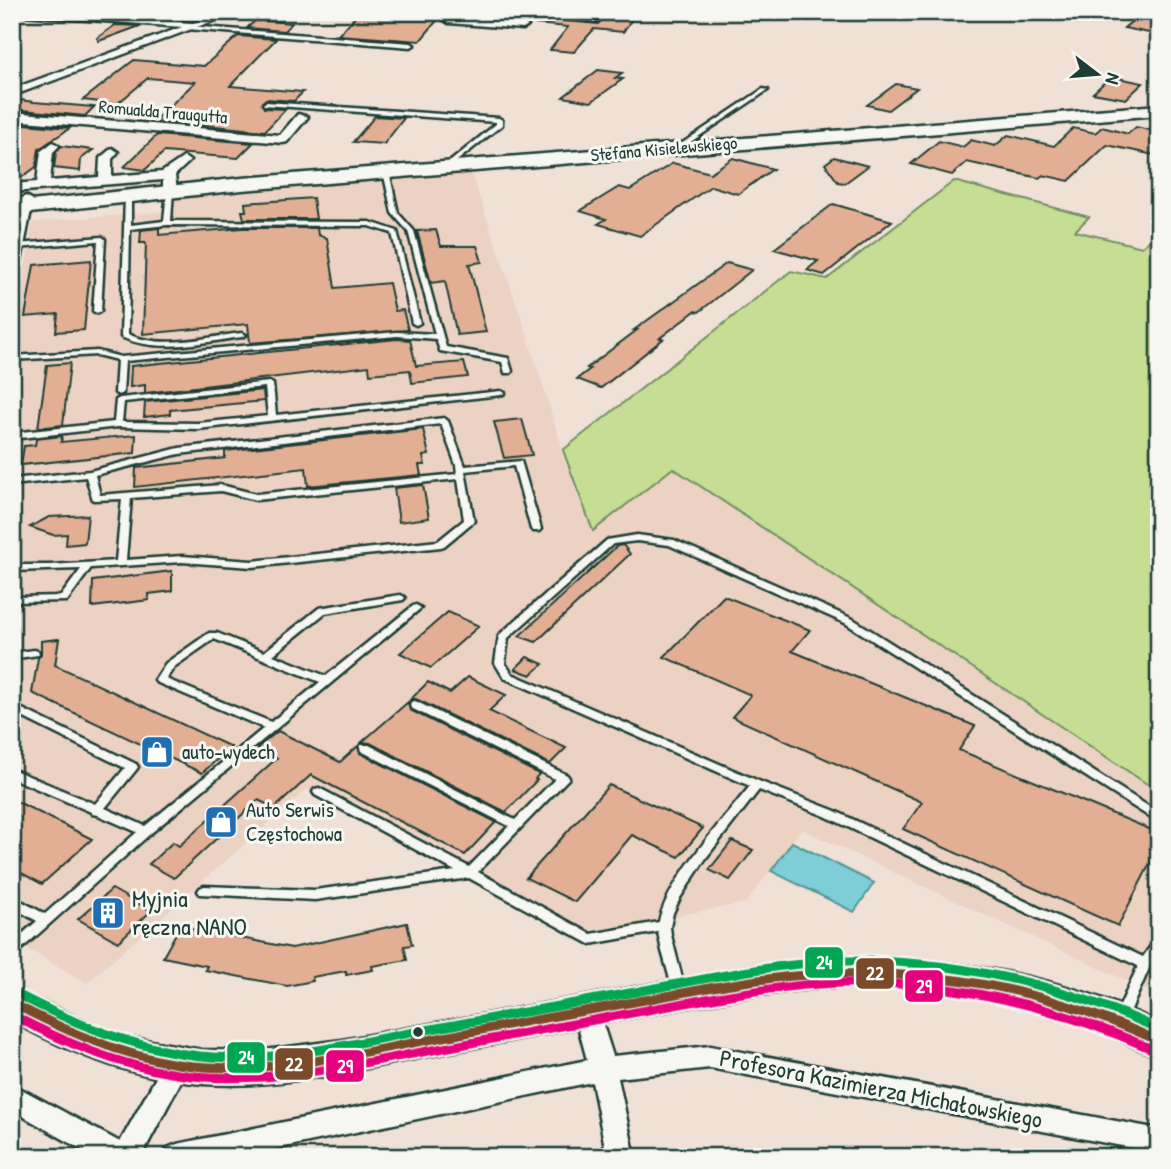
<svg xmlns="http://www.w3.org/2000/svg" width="1171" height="1169" viewBox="0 0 1171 1169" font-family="'Patrick Hand',sans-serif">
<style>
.built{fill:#ecd2c2}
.green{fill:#c5de94;stroke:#728e64;stroke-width:2}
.water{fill:#7dced7;stroke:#579496;stroke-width:2}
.building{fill:#e2af95;stroke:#1f3d34;stroke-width:2}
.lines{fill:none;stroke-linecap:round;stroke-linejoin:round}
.lane-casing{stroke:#1f3d34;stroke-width:5}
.street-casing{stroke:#1f3d34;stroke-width:5}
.secondary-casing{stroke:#1f3d34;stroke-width:5}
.lane{fill:#f6f6f2;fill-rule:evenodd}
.street{fill:#f6f6f2;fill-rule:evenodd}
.secondary{fill:#f6f6f2;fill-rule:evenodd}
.bus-1-casing{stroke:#f6f6f2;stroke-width:14}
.bus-2-casing{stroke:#f6f6f2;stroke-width:14}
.bus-3-casing{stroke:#f6f6f2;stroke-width:14}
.bus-1{stroke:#7a4b2a;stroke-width:9}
.bus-2{stroke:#e5007d;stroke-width:9}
.bus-3{stroke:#00a651;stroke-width:9}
.bus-dot{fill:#1f3d34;stroke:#f6f6f2;stroke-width:2.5}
.labels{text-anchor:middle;stroke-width:6;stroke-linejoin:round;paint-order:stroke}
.far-street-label{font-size:18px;fill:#1f3d34;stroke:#f6f6f2}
.poi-label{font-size:21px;fill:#1f3d34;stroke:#f6f6f2;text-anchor:start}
.near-poi-label{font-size:24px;fill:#1f3d34;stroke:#f6f6f2;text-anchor:start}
.near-street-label{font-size:24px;fill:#1f3d34;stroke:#f6f6f2}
.line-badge{stroke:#f6f6f2;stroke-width:2.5}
.badge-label{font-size:19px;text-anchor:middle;font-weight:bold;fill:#fff}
</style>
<rect width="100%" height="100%" fill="#f0e1d6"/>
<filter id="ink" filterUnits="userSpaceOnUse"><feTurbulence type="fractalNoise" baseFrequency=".0143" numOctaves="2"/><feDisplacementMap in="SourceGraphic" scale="14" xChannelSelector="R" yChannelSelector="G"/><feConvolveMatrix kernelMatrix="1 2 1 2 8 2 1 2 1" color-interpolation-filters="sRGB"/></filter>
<g filter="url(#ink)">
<path class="built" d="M 471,173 L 522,319 L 563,450 L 593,531 L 673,468 L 1159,792 L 1159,996 L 801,829 L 746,903 L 583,933 L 485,879 L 307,789 L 87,983 L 12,940 L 12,348 L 33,222 L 171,211 L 172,199 Z"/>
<path class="green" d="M 954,181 L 1089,217 L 1075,231 L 1142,247 L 1159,232 L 1159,792 L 673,468 L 593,531 L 563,450 L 791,271 L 827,279 Z"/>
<path class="water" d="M 792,842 L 874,883 L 854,912 L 771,871 Z"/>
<g class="building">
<path d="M 360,12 L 444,12 L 420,41 L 338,35 Z"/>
<path d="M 597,12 L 637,12 L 623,32 L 594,29 L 574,52 L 550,50 L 568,27 L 536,24 L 536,18 L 598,24 L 605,17 Z"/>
<path d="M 1143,12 L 1159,12 L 1159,35 L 1124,28 Z"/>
<path d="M 256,20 L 292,23 L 284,31 L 247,28 Z"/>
<path d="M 115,25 L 140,26 L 99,41 L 97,38 Z"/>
<path d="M 238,36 L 276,39 L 230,86 L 303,92 L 294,101 L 266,99 L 262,102 L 264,108 L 286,109 L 265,131 L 155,120 L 195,82 L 148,78 L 117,104 L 83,100 L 134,60 L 204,66 Z"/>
<path d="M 598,70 L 622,73 L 615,78 L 623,79 L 591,102 L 563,97 Z"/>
<path d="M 1109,78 L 1118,78 L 1143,83 L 1126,99 L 1093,93 Z"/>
<path d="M 896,84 L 917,88 L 888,110 L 867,105 Z"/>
<path d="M 20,100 L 34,102 L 94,107 L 85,116 L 12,109 Z"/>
<path d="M 375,116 L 404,118 L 384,144 L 353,142 Z"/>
<path d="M 12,123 L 70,128 L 39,149 L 36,167 L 17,181 L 12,181 Z"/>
<path d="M 1102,127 L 1128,134 L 1136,127 L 1159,132 L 1159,156 L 1107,145 L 1069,181 L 1043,175 L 1039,178 L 967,162 L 952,175 L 911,164 L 939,141 L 963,147 L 971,140 L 995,146 L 1008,135 L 1054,146 L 1073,128 L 1095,133 Z"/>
<path d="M 157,135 L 253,143 L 238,158 L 164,152 L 145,170 L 124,167 Z"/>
<path d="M 61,146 L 93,150 L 81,159 L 80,171 L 54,168 L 56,153 Z"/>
<path d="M 834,157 L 868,166 L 845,183 L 838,182 L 825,164 Z"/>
<path d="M 733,158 L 773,169 L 738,194 L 711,186 L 640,236 L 598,224 L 606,219 L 580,211 L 619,187 L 630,190 L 673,163 L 710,173 Z"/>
<path d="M 313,198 L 316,219 L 244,219 L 242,211 L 246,211 L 245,203 Z"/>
<path d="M 833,204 L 892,221 L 824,275 L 807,270 L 818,261 L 774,249 Z"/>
<path d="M 159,228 L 159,235 L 242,228 L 317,228 L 318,235 L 327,238 L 335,288 L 389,283 L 395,311 L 403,310 L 408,330 L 250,343 L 248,324 L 143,334 L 146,243 L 140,243 L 141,230 Z"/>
<path d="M 436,230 L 441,246 L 477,246 L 482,262 L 469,264 L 486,332 L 457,335 L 445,281 L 431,283 L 417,231 Z"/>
<path d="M 91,260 L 84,330 L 56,332 L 58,314 L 25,317 L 34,265 Z"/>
<path d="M 727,263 L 752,270 L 699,312 L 695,311 L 660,338 L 663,339 L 601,388 L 577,379 L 590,369 L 587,368 L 637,330 L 634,330 Z"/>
<path d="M 397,339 L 410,340 L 416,366 L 464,362 L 468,377 L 412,383 L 410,370 L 370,374 L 369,366 L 145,393 L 145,385 L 130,387 L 131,366 Z"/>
<path d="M 70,363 L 63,425 L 38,428 L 47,365 Z"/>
<path d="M 263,390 L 264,401 L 170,410 L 170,414 L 144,417 L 145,402 Z"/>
<path d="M 522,419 L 532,455 L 504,458 L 494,422 Z"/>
<path d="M 423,429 L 429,455 L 423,456 L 425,465 L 419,465 L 421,475 L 308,486 L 306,468 L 135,487 L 136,468 L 225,458 L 225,451 Z"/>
<path d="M 136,435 L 135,453 L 21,465 L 24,446 L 35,445 L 36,439 L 62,436 L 61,442 Z"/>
<path d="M 423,485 L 429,518 L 399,522 L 394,488 Z"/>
<path d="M 88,515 L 85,543 L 66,545 L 67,534 L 53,535 L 30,527 L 49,517 Z"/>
<path d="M 623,545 L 630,554 L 536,642 L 519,636 L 617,546 Z"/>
<path d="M 172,571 L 172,591 L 149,594 L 149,600 L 92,607 L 93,581 Z"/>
<path d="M 724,596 L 810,630 L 792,651 L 975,726 L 959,750 L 1159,833 L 1159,846 L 1118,926 L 903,829 L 922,802 L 732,717 L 751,695 L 664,657 Z"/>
<path d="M 448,612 L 479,626 L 431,668 L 400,653 Z"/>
<path d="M 59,639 L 55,665 L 231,747 L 202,773 L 32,693 L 38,658 L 41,654 L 41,641 Z"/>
<path d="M 527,657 L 543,664 L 531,675 L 515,669 Z"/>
<path d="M 468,677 L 506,695 L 489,711 L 566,748 L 550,764 L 416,699 L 411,699 L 428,682 L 450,693 Z"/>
<path d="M 408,702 L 410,710 L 539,774 L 535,779 L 537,780 L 506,812 L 370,743 L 362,742 Z"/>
<path d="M 278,731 L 340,762 L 358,746 L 360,753 L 496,822 L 465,855 L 311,775 L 275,808 L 258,800 L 174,878 L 149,864 L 173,842 L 179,846 L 277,758 L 257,748 Z"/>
<path d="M 609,785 L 703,828 L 679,857 L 632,835 L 575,902 L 526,878 Z"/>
<path d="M 12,799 L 92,839 L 42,884 L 12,868 Z"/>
<path d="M 732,841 L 753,850 L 730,880 L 709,870 Z"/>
<path d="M 112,889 L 151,911 L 118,942 L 78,919 Z"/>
<path d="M 407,923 L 412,945 L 404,946 L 407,960 L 372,966 L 373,970 L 346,975 L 346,971 L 312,977 L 313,981 L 287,986 L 205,970 L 207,966 L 163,957 L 180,926 L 292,948 Z"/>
</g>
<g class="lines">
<defs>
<g id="lane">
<path d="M 189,26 L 411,43 L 414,45 L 411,47 L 187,29 L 187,27 Z"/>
<path d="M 763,89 L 768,90 L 680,149 L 675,148 Z"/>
<path d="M 266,102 L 499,118 L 502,120 L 502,125 L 448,168 L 445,166 L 446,165 L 496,124 L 496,122 L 264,105 L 263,104 Z"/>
<path d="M 386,169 L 389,171 L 398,213 L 414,231 L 446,347 L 508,358 L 512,371 L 511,373 L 505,373 L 502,362 L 440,351 L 436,339 L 397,336 L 125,361 L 123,393 L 119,395 L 115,393 L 117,360 L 97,355 L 12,360 L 12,356 L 97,351 L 121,357 L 397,332 L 435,334 L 408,231 L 392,213 L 383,171 Z"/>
<path d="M 170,188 L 173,190 L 171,221 L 370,222 L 397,231 L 420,323 L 416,325 L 412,323 L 392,233 L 369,226 L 167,225 L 130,229 L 128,334 C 162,350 206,337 242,333 L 246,335 L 242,337 C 203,342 159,354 121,337 L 125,194 L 128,192 L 131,194 L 131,225 L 164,221 L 167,190 Z"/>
<path d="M 102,237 L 105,239 L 101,311 L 97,313 L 93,311 L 98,241 L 17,248 L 13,246 L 17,244 Z"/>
<path d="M 269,382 L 273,384 L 276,415 L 501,391 L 505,393 L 501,395 L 198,429 L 118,427 L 12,439 L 12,433 L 114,422 L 116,400 L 120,398 ZM 265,387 L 268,416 L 198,423 L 122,422 L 124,402 Z"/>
<path d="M 444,418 L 448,421 L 465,466 L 521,461 L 541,529 L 539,531 L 533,531 L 531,529 L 514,466 L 465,471 L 474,521 L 444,546 L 441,547 L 252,567 L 182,562 L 91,568 L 67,601 L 12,602 L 12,598 L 15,597 L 61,596 L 81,569 L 12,571 L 12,565 L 50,565 L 116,561 L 122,499 L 93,500 L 86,477 L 12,485 L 12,479 L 90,471 L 179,448 ZM 441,424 L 456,465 L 457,474 L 256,494 L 221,485 L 100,495 L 95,475 L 179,454 ZM 458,479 L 464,520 L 438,541 L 252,561 L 182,556 L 126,560 L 131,498 L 221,491 L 256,500 Z"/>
<path d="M 637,535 L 674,540 L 853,619 L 1159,813 L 1159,823 L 845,623 L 669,545 L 637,541 L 613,544 L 508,638 L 505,663 L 512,674 L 761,782 L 833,810 L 1143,957 L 1155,940 L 1159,938 L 1159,953 L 1150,966 L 1126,1021 L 1121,1022 L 1116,1021 L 1115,1017 L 1138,966 L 825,816 L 759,790 L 706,858 L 680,898 L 673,913 L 670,927 L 671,935 L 685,990 L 684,994 L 679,995 L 674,994 L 673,990 L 662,951 L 658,932 L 590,944 L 469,878 L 315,900 L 200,894 L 198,891 L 200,888 L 204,886 L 315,890 L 455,871 L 315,795 L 313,792 L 315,789 L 319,788 L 469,867 L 509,826 L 361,751 L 360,748 L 361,745 L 369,745 L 515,820 L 555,779 L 411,708 L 410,705 L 411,702 L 415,701 L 567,775 L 569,778 L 478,872 L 591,934 L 659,922 C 667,881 723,820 750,786 L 504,678 L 495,663 L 499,635 L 607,540 Z"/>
<path d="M 400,595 L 403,596 L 405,598 L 403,600 L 325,613 L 273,655 L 326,676 L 413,606 L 416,605 L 421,608 L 150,834 L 16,954 L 12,956 L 12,943 L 37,921 L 12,907 L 12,896 L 45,914 L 137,832 L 98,815 L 92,814 L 91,812 L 12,778 L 12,769 L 95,804 L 125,768 L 12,712 L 12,704 L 136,764 L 138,767 L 136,770 L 105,808 L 145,826 L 264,728 L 156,682 L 155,680 L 166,663 L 209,633 L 217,633 L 264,652 L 319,608 ZM 214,639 L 320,682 L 271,722 L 166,679 L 174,667 Z"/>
<path d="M 34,650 L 38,651 L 39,653 L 38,655 L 12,659 L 12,653 Z"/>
</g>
<g id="street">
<path d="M 18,12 L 70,12 L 193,23 L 222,12 L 237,12 L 12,96 L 12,89 L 182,27 L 23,15 Z"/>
<path d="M 449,12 L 460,12 L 456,17 L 523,23 L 528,26 L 523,29 L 449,23 L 444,20 Z"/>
<path d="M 526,12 C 546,12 588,8 603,18 L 598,21 L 531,15 Z"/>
<path d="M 12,112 L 280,135 L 298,114 L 308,117 L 287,142 L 283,143 L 12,120 Z"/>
<path d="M 53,142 L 59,146 L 53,152 L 50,181 L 99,177 L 100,158 L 112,148 L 118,152 L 112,159 L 112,176 L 162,172 L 184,157 L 190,161 L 175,175 L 177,190 L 170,194 L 163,190 L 163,180 L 12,192 L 12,184 L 37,182 L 41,151 Z"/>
<path d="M 26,196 L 33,200 L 19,271 L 12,275 L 12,235 L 19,200 Z"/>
<path d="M 587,1000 L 596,1003 L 613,1056 L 710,1046 L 1159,1129 L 1159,1153 L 710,1068 L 618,1078 L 635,1157 L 607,1157 L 592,1082 L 238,1157 L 163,1157 L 167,1148 L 177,1144 L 587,1060 L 574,1011 L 578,1003 Z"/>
<path d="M 177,1053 L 186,1056 L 190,1064 L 141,1157 L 95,1157 L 12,1110 L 12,1084 L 120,1142 L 168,1056 Z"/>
</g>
<g id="secondary">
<path d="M 1159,105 L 1159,115 L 242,190 L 12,215 L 12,203 L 242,178 Z"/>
<path d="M 845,957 C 954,958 1060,974 1159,1023 L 1159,1057 C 1130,1047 1104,1031 1076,1020 C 974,983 859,980 753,996 C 645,1014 537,1036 429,1056 C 355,1070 279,1089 203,1084 C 137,1079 70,1053 12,1021 L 12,988 L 94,1025 L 128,1037 L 202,1050 L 257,1051 L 342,1040 L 753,966 Z"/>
</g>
</defs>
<use href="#lane" class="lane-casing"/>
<use href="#street" class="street-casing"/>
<use href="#secondary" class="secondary-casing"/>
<use href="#lane" class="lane"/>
<use href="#street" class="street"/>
<use href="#secondary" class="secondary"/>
<defs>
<path id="bus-1" d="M 12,1003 C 64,1030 119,1055 178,1064 C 257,1076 335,1058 412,1043 C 490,1028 567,1014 645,1000 C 699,990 754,978 809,975 C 937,967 1042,988 1159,1041"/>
<path id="bus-2" d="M 12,1015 C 64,1042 119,1066 177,1074 C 258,1086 338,1068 417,1053 C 492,1039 567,1025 642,1011 C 696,1001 750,990 805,985 C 927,975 1043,1000 1154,1050"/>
<path id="bus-3" d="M 17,994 C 74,1024 135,1049 200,1056 C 269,1063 337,1047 404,1034 C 479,1020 555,1007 630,993 C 701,980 773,963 845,961 C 956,959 1059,984 1159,1029"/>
</defs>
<use href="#bus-1" class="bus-1-casing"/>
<use href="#bus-2" class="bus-2-casing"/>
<use href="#bus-3" class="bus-3-casing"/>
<use href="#bus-1" class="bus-1"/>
<use href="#bus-2" class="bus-2"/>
<use href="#bus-3" class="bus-3"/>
</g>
</g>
<defs>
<symbol id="shop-square" viewBox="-11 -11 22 22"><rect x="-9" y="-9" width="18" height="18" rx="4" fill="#1f6fb2" stroke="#f6f6f2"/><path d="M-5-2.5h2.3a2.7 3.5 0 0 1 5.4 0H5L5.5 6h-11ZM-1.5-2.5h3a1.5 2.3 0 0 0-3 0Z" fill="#fff"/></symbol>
<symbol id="building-square" viewBox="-11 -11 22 22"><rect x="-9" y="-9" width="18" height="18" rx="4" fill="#1f6fb2" stroke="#f6f6f2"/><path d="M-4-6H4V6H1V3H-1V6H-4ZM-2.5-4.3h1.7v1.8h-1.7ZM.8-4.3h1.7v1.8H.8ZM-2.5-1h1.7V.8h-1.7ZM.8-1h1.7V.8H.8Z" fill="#fff"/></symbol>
</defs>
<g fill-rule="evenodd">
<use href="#shop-square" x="138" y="733" width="38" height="38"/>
<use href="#shop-square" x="202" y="803" width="38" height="38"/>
<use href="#building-square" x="89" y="894" width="38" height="38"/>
</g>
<circle class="bus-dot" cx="418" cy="1032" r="6"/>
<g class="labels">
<g class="far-street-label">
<text transform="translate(163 112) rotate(5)" y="6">Romualda Traugutta</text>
<text transform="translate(664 149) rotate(-5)" y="6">Stefana Kisielewskiego</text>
</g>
<g class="poi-label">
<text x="182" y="759">auto-wydech</text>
<text x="246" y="817">Auto Serwis<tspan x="246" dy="24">Częstochowa</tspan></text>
</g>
<g class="near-poi-label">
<text x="132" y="907">Myjnia<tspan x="132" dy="28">ręczna NANO</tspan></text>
</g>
<g class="near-street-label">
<text transform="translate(881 1089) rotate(11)" y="8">Profesora Kazimierza Michałowskiego</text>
</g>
</g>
<g class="line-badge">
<rect x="804" y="946" width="40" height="33" rx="7" fill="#00a651"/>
<rect x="855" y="957" width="40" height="33" rx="7" fill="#7a4b2a"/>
<rect x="904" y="969" width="40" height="34" rx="7" fill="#e5007d"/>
<rect x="226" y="1041" width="40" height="33" rx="7" fill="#00a651"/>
<rect x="274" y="1047" width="40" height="34" rx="7" fill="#7a4b2a"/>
<rect x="325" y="1049" width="40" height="34" rx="7" fill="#e5007d"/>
</g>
<g class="badge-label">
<text x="824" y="969">24</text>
<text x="875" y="980">22</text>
<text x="924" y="993">29</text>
<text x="246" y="1064">24</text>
<text x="294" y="1071">22</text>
<text x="345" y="1073">29</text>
</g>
<rect width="1171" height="1169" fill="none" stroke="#f6f6f2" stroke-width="42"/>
<rect x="21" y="21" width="1129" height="1127" fill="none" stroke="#1f3d34" stroke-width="2.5" filter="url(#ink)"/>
<g transform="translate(1097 74) rotate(106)" stroke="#f6f6f2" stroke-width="5" paint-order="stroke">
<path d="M0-5L12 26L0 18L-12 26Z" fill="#1f3d34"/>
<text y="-10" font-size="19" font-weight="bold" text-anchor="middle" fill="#1f3d34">N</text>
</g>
</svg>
